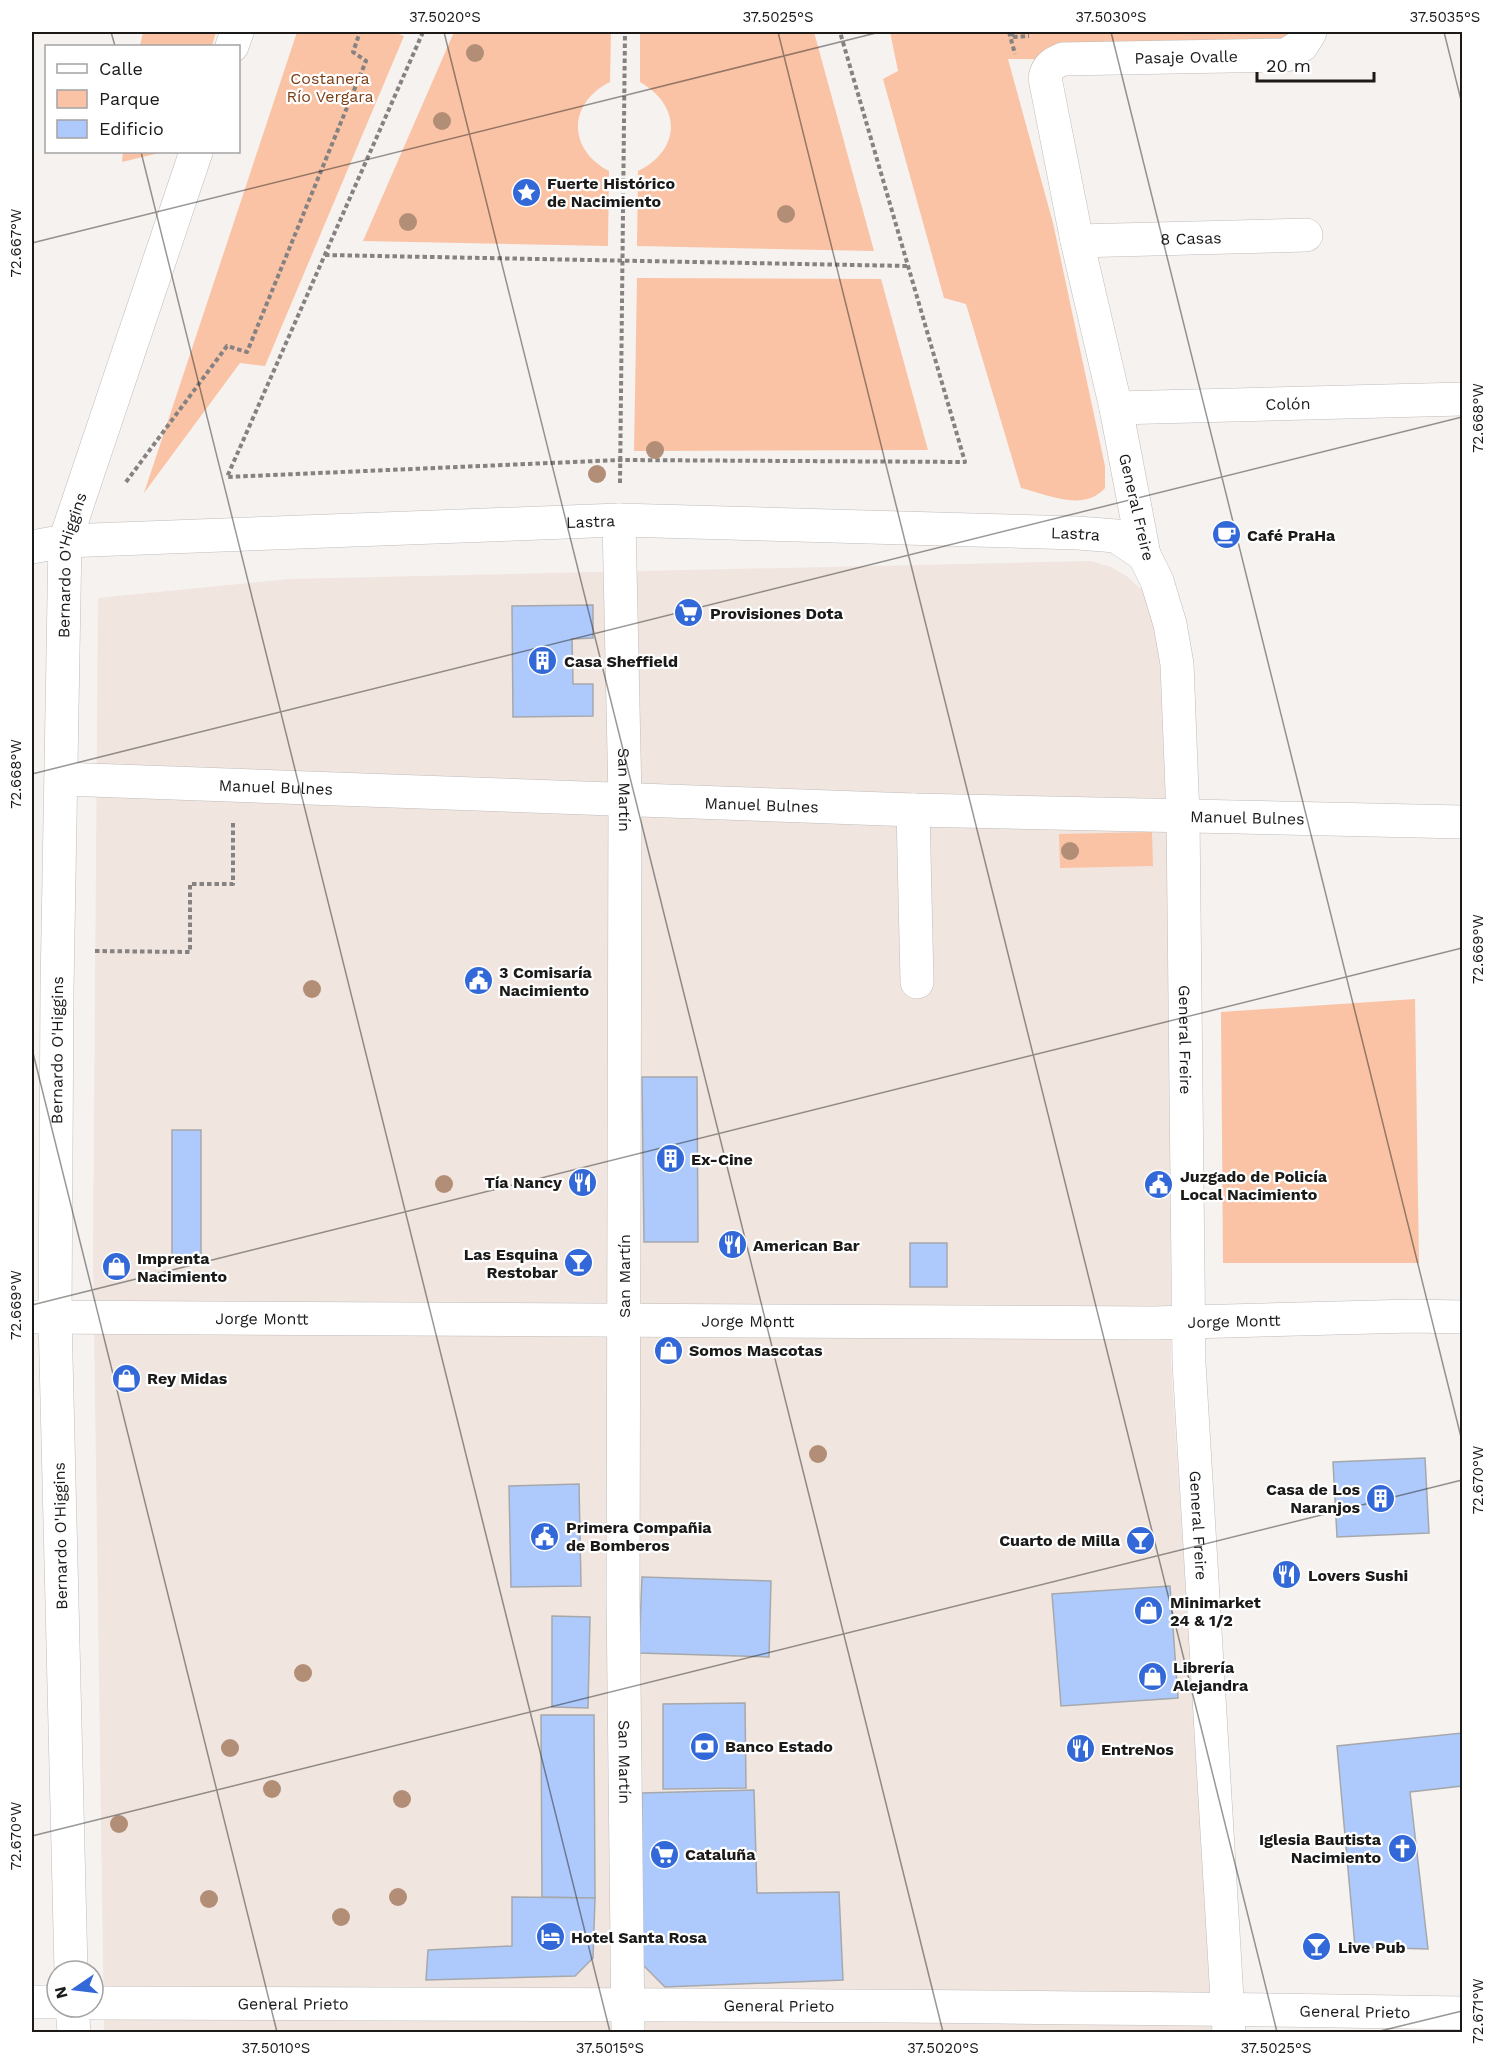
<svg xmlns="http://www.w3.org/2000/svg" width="1494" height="2064" viewBox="0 0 1494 2064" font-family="'Work Sans',sans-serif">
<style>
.built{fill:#f0e5df}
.green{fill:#fac3a5}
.building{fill:#aecafd;stroke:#a6a8ab;stroke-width:1.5}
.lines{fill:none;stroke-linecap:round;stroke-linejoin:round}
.street-casing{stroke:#c0bcba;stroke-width:34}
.secondary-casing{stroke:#c0bcba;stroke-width:34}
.path{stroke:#858281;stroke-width:4;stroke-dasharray:4.5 3;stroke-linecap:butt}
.street{stroke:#fff;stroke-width:33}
.secondary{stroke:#fff;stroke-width:33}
.tree{fill:#b38e76}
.ticks{fill:none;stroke:#1b1a19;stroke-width:1.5;stroke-opacity:0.45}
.labels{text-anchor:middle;stroke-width:4.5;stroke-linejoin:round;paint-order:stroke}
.street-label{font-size:16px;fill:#1b1a19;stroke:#fff}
.park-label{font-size:16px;fill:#7c3d13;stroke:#fff}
.poi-label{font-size:16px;font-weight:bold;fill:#1b1a19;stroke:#fff;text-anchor:start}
.neatline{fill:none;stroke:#1b1a19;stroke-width:2}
.ticks-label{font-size:15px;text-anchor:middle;fill:#1b1a19}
</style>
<rect width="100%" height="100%" fill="#f6f2f0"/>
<path class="built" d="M 1091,561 L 1111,567 L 1128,577 L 1143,591 L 1154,608 L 1162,627 L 1170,856 L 1171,1365 L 1215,2032 L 104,2032 L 93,1254 L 98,598 L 290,579 Z"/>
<g class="green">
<path d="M 143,32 L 216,32 L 212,46 L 140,46 Z"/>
<path d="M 297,32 L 393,32 L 404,36 L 265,366 L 240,363 L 144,493 Z"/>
<path d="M 454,32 L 611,32 L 610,82 C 568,103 567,149 609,171 L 608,246 L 363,241 Z"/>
<path d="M 640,32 L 814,32 L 874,251 L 637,246 L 638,171 C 681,150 682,106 640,82 Z"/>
<path d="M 890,32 L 1293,32 L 1292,34 L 1233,61 L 1008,59 L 1053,223 L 1105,466 L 1105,488 C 1084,512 1048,495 1021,488 L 966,304 L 944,298 L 883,79 L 898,71 Z"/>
<path d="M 123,152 L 163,152 L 122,162 Z"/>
<path d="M 637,278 L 881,279 L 928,450 L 634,451 Z"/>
<path d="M 1152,832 L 1153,866 L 1060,868 L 1059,834 Z"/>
<path d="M 1415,999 L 1419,1263 L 1223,1263 L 1221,1012 Z"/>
</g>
<g class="building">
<path d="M 593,605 L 593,638 L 572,639 L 573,684 L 593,684 L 593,716 L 513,717 L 512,606 Z"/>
<path d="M 642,1077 L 697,1077 L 698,1242 L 644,1242 Z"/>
<rect x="172" y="1130" width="29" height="130"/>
<rect x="910" y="1243" width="37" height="44"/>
<path d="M 1425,1458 L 1429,1533 L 1337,1537 L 1333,1462 Z"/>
<path d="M 579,1484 L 581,1586 L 511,1587 L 509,1486 Z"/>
<path d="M 642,1577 L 771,1581 L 769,1657 L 639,1653 Z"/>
<path d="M 1170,1586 L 1178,1698 L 1061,1706 L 1052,1594 Z"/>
<path d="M 552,1616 L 590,1617 L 588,1708 L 552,1707 Z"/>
<path d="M 745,1703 L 746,1788 L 663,1789 L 663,1704 Z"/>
<path d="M 541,1715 L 594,1715 L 595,1898 L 542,1897 Z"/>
<path d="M 1462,1733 L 1462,1786 L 1410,1792 L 1428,1949 L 1355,1947 L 1337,1746 Z"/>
<path d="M 754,1790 L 757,1893 L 839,1892 L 843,1980 L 665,1987 L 641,1963 L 642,1793 Z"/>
<path d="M 512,1897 L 595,1898 L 593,1958 L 575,1976 L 426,1980 L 428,1950 L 512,1946 Z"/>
</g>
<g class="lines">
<defs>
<g id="street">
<path id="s1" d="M 1077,241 L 1306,235"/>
<path id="s2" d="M 1116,408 L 1462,399"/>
<path d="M 32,547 L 65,541"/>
<path id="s3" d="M 1144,555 L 1116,408 L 1077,241 L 1045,78 C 1047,67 1053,63 1063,59 L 1286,55 L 1302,45 L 1310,32"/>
<path id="s4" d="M 62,779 L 913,810 L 1462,822"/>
<path d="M 913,810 L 917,982"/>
<path id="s5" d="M 32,1317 L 1154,1323 L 1413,1316 L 1462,1317"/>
<path d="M 32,2002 L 57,2002"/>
</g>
<g id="secondary">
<path d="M 232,46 L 237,32"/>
<path id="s6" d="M 619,520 L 625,799 L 623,1597 L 628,2032"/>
<path id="s7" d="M 65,541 L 619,520 L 1078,533 L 1116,536 L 1144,555 L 1157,581 L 1170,624 L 1177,664 L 1183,816 L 1189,1363 L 1229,2032"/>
<path id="s8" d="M 71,1971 L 55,1317 L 57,989 L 65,541 L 196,152"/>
<path id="s9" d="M 93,2003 C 550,2004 1006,2005 1462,2013"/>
<path d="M 72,2007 L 74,2032"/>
</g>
</defs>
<use href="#street" class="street-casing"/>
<use href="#secondary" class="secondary-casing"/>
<g class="path">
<path d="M 423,32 L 227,477 L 619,460 L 965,462 L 840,32"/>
<path d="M 1009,32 L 1015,54"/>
<path d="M 1013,32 L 1011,37 L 1029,36"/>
<path d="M 325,255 L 908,266"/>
<path d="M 126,482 L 227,346 L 247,352 L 366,61 L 353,52 L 360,32"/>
<path d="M 620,483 L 625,32"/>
<path d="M 95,951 L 190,952 L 190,884 L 233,884 L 233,822"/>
</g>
<use href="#street" class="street"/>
<use href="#secondary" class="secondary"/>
</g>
<g class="tree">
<circle cx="475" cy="53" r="9"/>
<circle cx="442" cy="121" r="9"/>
<circle cx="786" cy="214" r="9"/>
<circle cx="408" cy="222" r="9"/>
<circle cx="655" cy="450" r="9"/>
<circle cx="597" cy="474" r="9"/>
<circle cx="1070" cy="851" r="9"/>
<circle cx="312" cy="989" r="9"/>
<circle cx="444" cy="1184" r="9"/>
<circle cx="818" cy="1454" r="9"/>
<circle cx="303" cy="1673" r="9"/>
<circle cx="230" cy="1748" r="9"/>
<circle cx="272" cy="1789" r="9"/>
<circle cx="402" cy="1799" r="9"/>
<circle cx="119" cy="1824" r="9"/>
<circle cx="398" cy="1897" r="9"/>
<circle cx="209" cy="1899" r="9"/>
<circle cx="341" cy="1917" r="9"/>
</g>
<path class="ticks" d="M 111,32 L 115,46M 444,32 L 943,2032M 778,32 L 1277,2032M 1111,32 L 1462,1441M 1444,32 L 1462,104M 141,152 L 610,2032M 32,243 L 880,32M 32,774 L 1462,417M 32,1049 L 277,2032M 32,1305 L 1462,948M 32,1836 L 1462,1480M 1376,2032 L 1462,2011"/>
<defs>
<symbol id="sight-disc" viewBox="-11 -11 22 22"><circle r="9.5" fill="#3268d7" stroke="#fff"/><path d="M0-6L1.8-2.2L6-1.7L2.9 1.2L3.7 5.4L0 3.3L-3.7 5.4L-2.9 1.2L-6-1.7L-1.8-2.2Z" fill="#fff"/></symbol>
<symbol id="cafe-disc" viewBox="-11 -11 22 22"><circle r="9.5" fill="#3268d7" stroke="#fff"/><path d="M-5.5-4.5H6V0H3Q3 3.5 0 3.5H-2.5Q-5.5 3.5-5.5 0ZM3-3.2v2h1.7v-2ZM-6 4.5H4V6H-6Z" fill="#fff"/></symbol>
<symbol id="supermarket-disc" viewBox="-11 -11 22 22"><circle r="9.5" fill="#3268d7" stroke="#fff"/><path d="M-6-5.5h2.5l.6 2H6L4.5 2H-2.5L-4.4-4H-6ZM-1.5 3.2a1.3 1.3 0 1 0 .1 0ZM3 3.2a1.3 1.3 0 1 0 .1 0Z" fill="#fff"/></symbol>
<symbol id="building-disc" viewBox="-11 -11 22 22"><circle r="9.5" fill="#3268d7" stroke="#fff"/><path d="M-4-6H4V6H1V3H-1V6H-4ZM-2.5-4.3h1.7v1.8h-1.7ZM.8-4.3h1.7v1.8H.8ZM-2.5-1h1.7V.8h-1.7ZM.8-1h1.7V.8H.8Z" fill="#fff"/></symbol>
<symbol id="civic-disc" viewBox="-11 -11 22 22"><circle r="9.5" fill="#3268d7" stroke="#fff"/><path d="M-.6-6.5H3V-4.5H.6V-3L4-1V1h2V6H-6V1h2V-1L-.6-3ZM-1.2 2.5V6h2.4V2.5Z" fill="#fff"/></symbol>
<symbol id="restaurant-disc" viewBox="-11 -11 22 22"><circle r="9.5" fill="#3268d7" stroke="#fff"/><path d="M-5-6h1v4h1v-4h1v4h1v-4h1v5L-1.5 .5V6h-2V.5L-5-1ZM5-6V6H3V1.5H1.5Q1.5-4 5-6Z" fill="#fff"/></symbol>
<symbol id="bar-disc" viewBox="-11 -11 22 22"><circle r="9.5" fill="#3268d7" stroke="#fff"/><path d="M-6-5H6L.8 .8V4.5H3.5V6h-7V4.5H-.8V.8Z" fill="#fff"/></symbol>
<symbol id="shop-disc" viewBox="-11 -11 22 22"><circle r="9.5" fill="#3268d7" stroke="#fff"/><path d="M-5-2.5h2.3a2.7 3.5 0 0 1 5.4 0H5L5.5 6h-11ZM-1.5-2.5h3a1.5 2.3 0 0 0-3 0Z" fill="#fff"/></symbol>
<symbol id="bank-disc" viewBox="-11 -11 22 22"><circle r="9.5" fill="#3268d7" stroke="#fff"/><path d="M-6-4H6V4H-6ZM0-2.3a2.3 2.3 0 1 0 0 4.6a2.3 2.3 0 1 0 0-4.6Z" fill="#fff"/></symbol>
<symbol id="church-disc" viewBox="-11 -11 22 22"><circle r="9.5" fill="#3268d7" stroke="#fff"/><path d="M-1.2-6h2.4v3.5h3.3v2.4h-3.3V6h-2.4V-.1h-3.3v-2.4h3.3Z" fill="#fff"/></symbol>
<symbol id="hotel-disc" viewBox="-11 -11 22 22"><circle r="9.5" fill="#3268d7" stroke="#fff"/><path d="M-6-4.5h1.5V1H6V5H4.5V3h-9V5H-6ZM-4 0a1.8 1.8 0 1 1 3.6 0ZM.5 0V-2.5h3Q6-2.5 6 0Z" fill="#fff"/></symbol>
</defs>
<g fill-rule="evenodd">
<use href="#sight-disc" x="510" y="176" width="33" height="33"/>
<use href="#cafe-disc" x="1210" y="518" width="33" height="33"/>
<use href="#supermarket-disc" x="672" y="596" width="33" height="33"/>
<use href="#building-disc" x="526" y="644" width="33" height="33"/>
<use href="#civic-disc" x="462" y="964" width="33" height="33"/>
<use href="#building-disc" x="654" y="1142" width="33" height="33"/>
<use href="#restaurant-disc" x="566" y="1166" width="33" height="33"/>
<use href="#civic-disc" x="1142" y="1168" width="33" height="33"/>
<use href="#restaurant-disc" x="716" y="1228" width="33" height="33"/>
<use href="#bar-disc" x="562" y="1246" width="33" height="33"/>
<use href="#shop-disc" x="100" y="1250" width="33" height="33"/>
<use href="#shop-disc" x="652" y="1334" width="33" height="33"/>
<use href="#shop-disc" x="110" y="1362" width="33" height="33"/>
<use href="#building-disc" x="1364" y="1482" width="33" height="33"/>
<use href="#civic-disc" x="528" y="1520" width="33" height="33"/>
<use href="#bar-disc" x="1124" y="1524" width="33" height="33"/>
<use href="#restaurant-disc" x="1270" y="1558" width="33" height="33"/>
<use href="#shop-disc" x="1132" y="1594" width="33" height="33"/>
<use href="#shop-disc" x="1136" y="1660" width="33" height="33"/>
<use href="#bank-disc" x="688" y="1730" width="33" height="33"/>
<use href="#restaurant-disc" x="1064" y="1732" width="33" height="33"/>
<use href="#church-disc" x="1386" y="1832" width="33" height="33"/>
<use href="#supermarket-disc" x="648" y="1838" width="33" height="33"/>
<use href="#hotel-disc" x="534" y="1920" width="33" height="33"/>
<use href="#bar-disc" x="1300" y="1930" width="33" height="33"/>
</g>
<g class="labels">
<g class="street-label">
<text dy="6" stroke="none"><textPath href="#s3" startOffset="638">Pasaje Ovalle</textPath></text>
<text dy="6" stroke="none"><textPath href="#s1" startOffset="114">8 Casas</textPath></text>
<text dy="6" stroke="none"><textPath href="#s2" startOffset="172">Colón</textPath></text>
<text transform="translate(1137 507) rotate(77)" y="6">General Freire</text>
<text dy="6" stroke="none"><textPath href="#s7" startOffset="526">Lastra</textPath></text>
<text dy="6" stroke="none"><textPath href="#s7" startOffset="1011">Lastra</textPath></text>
<text dy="6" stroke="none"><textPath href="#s8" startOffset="1407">Bernardo O'Higgins</textPath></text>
<text dy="6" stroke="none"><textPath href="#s4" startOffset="214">Manuel Bulnes</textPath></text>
<text dy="6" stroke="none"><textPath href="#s6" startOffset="270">San Martín</textPath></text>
<text dy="6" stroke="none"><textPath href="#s4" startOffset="700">Manuel Bulnes</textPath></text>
<text dy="6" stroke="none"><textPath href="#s4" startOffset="1186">Manuel Bulnes</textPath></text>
<text dy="6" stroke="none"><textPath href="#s7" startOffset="1576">General Freire</textPath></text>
<text dy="6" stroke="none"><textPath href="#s8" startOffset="921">Bernardo O'Higgins</textPath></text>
<text transform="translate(624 1276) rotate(-90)" y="6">San Martín</text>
<text dy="6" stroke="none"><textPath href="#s5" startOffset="230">Jorge Montt</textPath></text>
<text dy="6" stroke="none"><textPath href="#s5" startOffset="716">Jorge Montt</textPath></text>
<text dy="6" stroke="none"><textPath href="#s5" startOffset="1202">Jorge Montt</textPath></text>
<text dy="6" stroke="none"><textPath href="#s7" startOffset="2062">General Freire</textPath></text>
<text transform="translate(60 1536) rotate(-91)" y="6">Bernardo O'Higgins</text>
<text dy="6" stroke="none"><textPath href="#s6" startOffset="1242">San Martín</textPath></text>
<text dy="6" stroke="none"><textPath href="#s9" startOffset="200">General Prieto</textPath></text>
<text dy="6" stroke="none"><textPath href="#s9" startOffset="686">General Prieto</textPath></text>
<text dy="6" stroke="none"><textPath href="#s9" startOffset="1262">General Prieto</textPath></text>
</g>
<g class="park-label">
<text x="330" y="84">Costanera<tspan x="330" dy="18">Río Vergara</tspan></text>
</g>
<g class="poi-label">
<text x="547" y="189">Fuerte Histórico<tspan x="547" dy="18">de Nacimiento</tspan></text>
<text x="1247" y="541">Café PraHa</text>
<text x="710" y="619">Provisiones Dota</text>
<text x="564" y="667">Casa Sheffield</text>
<text x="499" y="978">3 Comisaría<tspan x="499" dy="18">Nacimiento</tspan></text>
<text x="691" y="1165">Ex-Cine</text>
<text x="1180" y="1182">Juzgado de Policía<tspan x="1180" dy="18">Local Nacimiento</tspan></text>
<text x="562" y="1188" text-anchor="end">Tía Nancy</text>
<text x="753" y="1251">American Bar</text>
<text x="558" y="1260" text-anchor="end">Las Esquina<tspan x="558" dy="18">Restobar</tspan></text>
<text x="137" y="1264">Imprenta<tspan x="137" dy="18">Nacimiento</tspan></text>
<text x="689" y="1356">Somos Mascotas</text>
<text x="147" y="1384">Rey Midas</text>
<text x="1360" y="1495" text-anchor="end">Casa de Los<tspan x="1360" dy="18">Naranjos</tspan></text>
<text x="566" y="1533">Primera Compañia<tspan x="566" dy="18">de Bomberos</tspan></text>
<text x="1120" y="1546" text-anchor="end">Cuarto de Milla</text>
<text x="1308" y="1581">Lovers Sushi</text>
<text x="1170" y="1608">Minimarket<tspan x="1170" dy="18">24 &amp; 1/2</tspan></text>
<text x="1173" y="1673">Librería<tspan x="1173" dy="18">Alejandra</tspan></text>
<text x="725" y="1752">Banco Estado</text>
<text x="1101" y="1755">EntreNos</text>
<text x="1381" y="1845" text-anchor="end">Iglesia Bautista<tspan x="1381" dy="18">Nacimiento</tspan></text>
<text x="685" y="1860">Cataluña</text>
<text x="571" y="1943">Hotel Santa Rosa</text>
<text x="1338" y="1953">Live Pub</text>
</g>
</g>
<rect width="1494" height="2064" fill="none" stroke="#ffffff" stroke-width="66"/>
<rect x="45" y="45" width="195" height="108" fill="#ffffff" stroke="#a4a3a3" stroke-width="1.5"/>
<rect x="57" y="64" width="30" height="9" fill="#ffffff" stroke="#a4a3a3" stroke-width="1.5"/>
<text x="99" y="75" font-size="18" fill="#1b1a19">Calle</text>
<rect x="57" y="90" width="30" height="18" fill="#fac3a5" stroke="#a4a3a3" stroke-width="1.5"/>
<text x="99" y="105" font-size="18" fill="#1b1a19">Parque</text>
<rect x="57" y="120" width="30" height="18" fill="#aecafd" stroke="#a4a3a3" stroke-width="1.5"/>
<text x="99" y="135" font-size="18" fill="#1b1a19">Edificio</text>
<g transform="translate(75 1989) rotate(256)"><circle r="28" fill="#ffffff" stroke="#a4a3a3" stroke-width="1.5"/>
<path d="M0-4.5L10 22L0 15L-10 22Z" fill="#3268d7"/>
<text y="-9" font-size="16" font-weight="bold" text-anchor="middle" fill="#1b1a19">N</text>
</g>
<path d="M1257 72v9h117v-9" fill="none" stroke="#1b1a19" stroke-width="3"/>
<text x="1266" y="72" font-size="18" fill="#1b1a19" stroke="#ffffff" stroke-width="4.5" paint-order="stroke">20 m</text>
<rect x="33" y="33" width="1428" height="1998" class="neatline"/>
<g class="ticks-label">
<text x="445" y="22">37.5020°S</text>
<text x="778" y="22">37.5025°S</text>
<text x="1111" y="22">37.5030°S</text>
<text x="1445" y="22">37.5035°S</text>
<text transform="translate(16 243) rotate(-90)" y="5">72.667°W</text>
<text transform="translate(1478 418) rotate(-90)" y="5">72.668°W</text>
<text transform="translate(16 774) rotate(-90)" y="5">72.668°W</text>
<text transform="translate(1478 949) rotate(-90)" y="5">72.669°W</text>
<text transform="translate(16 1305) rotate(-90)" y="5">72.669°W</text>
<text transform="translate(1478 1480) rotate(-90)" y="5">72.670°W</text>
<text transform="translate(16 1836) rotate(-90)" y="5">72.670°W</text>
<text transform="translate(1478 2011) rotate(-90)" y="5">72.671°W</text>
<text x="276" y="2053">37.5010°S</text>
<text x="610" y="2053">37.5015°S</text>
<text x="943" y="2053">37.5020°S</text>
<text x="1276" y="2053">37.5025°S</text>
</g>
</svg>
